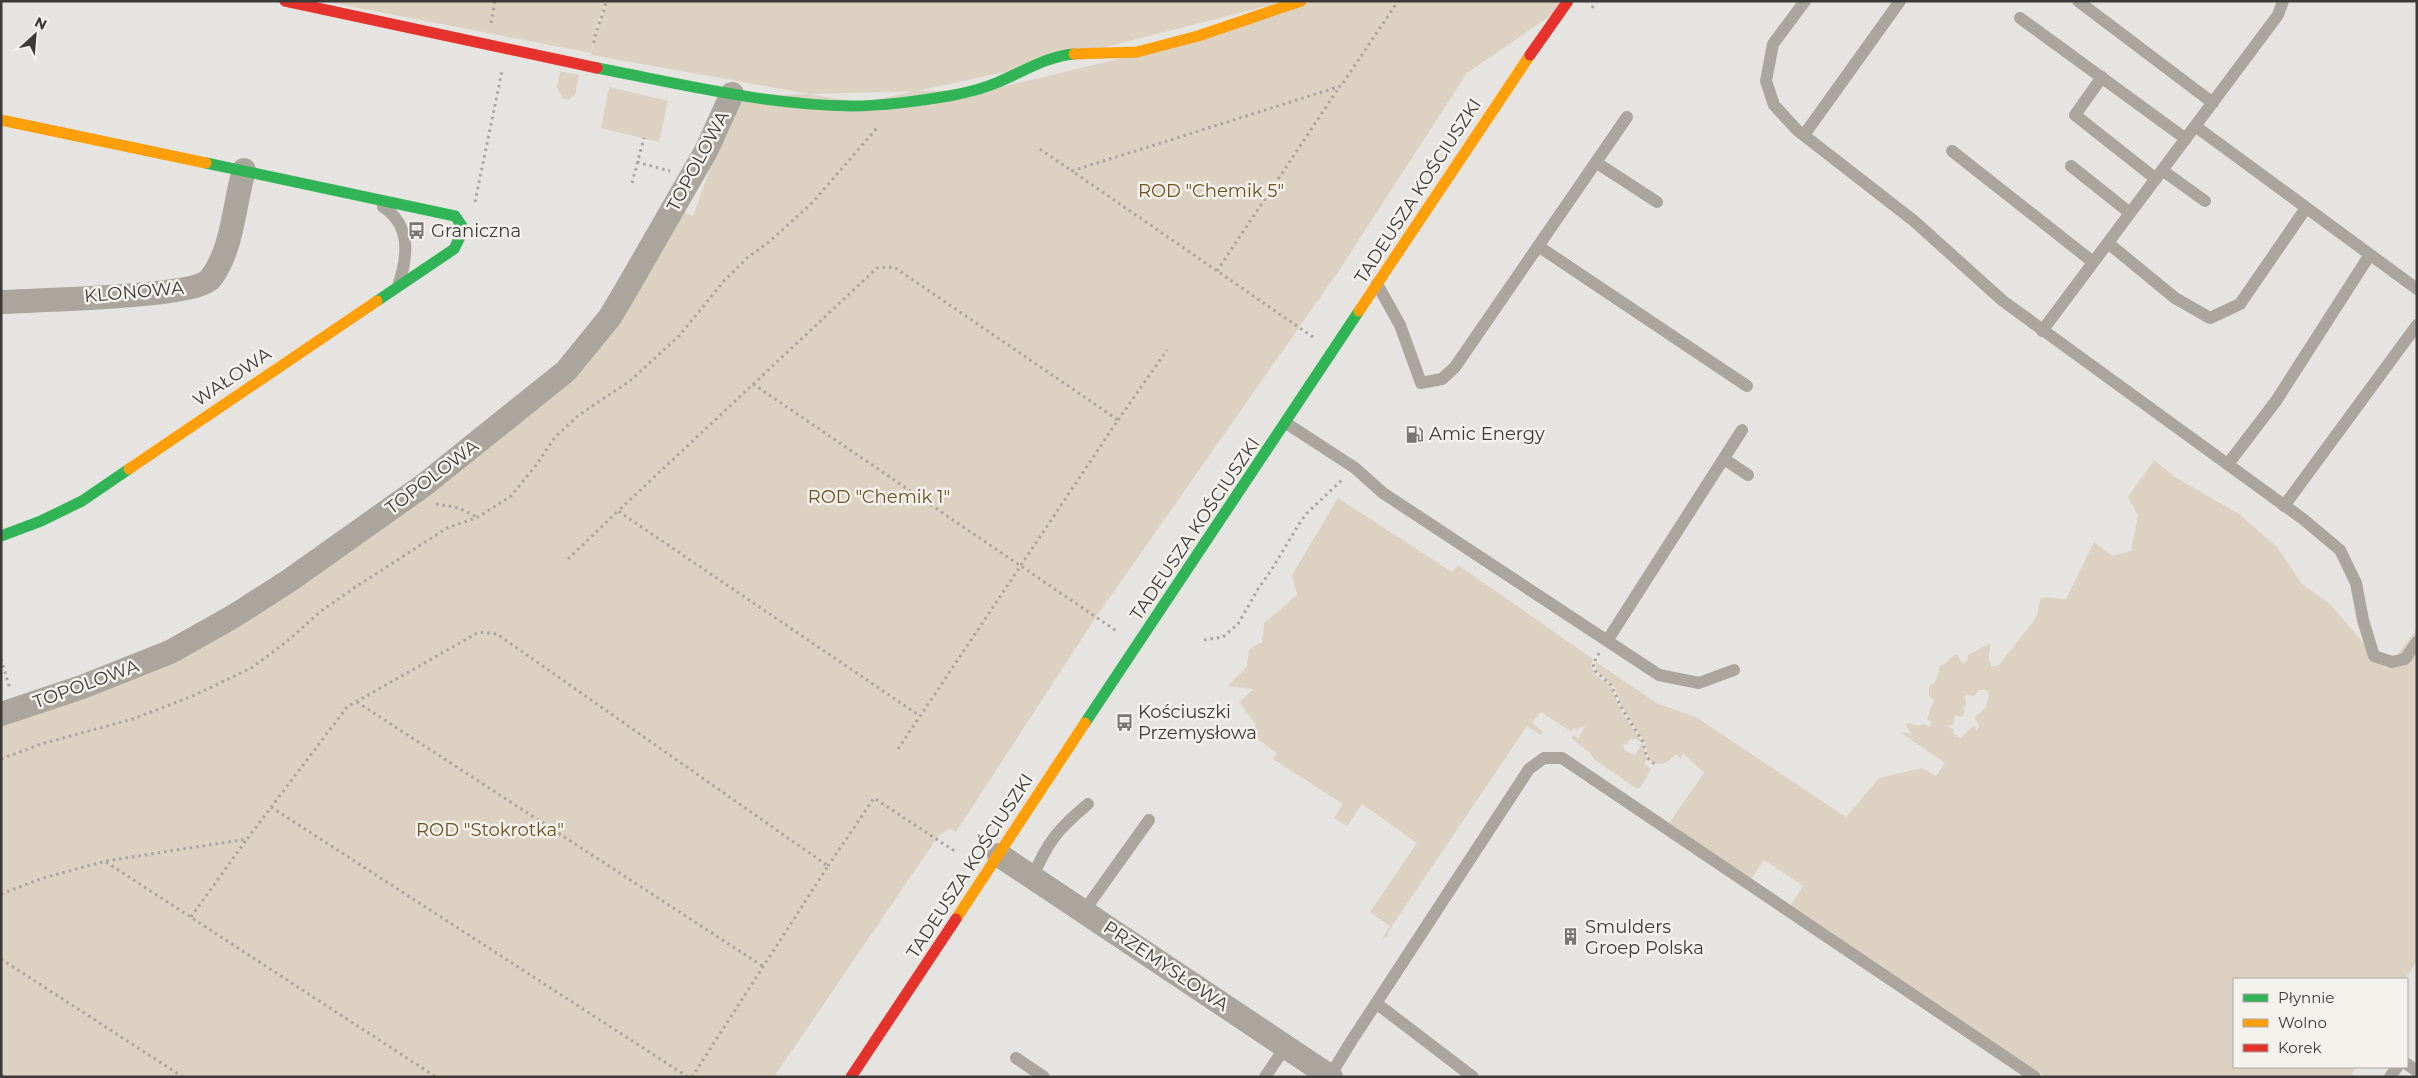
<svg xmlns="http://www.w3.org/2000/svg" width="2418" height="1078" font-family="Montserrat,sans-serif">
<rect width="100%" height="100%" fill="#e6e4e1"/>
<path fill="#ddd1c1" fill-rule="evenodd" d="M322,1H606L596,27L591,53Z
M607,1H1287L1019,69L860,103L591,55L596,32Z
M1313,1H1555L1566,5L1467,73L1340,269L1096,617L956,832L950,829L939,835L774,1077H1V714L170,652L566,371L669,205L693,216L736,96L993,89L1135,55Z
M560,71L579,75L575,95L568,100L562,98L557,87Z
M609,87L668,101L659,142L601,128Z
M2154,460L2175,477L2239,514L2278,548L2302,584L2330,604L2386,669L2417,629V961L2405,979H2234V1067H2357L2352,1073L2355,1077H2046L1791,905L1803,886L1764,860L1751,879L1669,823L1704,773L1683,754L1681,759L1676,754C1667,764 1661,767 1649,760L1645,743L1620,704L1615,688L1596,671V662L1658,704L1696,717L1846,817L1879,778L1922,768L1936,776L1945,763L1900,732L1911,734L1906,725L1908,723L1919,726L1924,724L1930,727L1931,722L1927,719L1934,700L1929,696V687L1936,681L1940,666C1948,664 1949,656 1957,654L1962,663L1967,661L1968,655L1991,643C1989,652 1987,659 1992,667L1999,665L2032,623L2037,615L2040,599L2044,597L2066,599L2094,542L2113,556L2131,551L2138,515L2128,497ZM1978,690H1986L1989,695L1986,707L1975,717L1979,727L1976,730L1975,725L1960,738L1953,733L1954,730L1947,726L1953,725L1955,715L1962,717L1965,711L1963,708L1966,705L1965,695L1975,696Z
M1338,498L1452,572L1458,565L1593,659L1591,665L1594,674L1612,687L1620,709L1642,742L1647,759L1644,764L1651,769L1641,787L1637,789L1595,760L1590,753L1571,738L1574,735L1578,739L1585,726L1580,727L1577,731L1574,727L1572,732L1541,712L1532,723L1542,731V733L1540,735L1527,726L1388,932V935L1381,941L1390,926L1370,912L1417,843L1362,804L1347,826L1334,818L1343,804L1273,759L1277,753L1252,735L1256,725L1239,702L1254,689L1228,686L1247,666L1249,649L1262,642L1264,623L1297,595L1292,575ZM1630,739H1636L1642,743L1635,755L1625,751L1623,746L1627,744Z"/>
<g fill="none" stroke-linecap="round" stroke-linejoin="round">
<path stroke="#aaa5a0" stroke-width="3" stroke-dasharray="2.5 4" stroke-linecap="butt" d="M1592,8L1596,1
M491,23L495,1
M594,43C595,28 604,16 606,1
M1040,149L1072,171
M637,162L670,171
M632,183L644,138
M475,202L502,71
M1217,271L1340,86
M1313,337L1072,171L1341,86L1398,1
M753,384L1118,632
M1118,420L1167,350
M436,504L459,508L477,517
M568,559L618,511
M1204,640L1223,637L1238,624L1258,589L1272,569L1299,524L1307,513L1343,479
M1599,653L1593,664L1595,671L1611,685L1621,707L1643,742L1647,758L1657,766
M1,659L10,689
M357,702L764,967
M898,749C972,639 1045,529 1118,420L894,267L877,268L618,511L920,716
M1,759L41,744L133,719L195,695L251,668L285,643L321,611L357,586L447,528L478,517L511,496L537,464L555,437L579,415L631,380L679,336L723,282L747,258L769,242L812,203L877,128
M271,807L688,1077
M106,862L436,1077
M828,866L874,798L956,852
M1,894L43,878L106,861L247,839L347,707L479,632L497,634L828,866L692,1077
M191,917L247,839
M1,959L183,1077
M1,1074L4,1077"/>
<path stroke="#aaa59d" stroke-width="12" d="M1805,1L1773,44L1766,81L1774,105L1797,130L1914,221L2003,301L2303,519L2340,550L2356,583L2363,620L2374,656L2392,662L2405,659L2417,642
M2078,1L2213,103
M2020,18L2186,139
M2102,77L2075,115L2156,179
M2195,126L2417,289
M1804,135L1900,1
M1952,151L2093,262
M1597,163L1657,202
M2071,166L2130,213
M2162,170L2205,201
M383,207C411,225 408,255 399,283
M2108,243L2175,298L2210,318L2240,304L2306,208
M1538,246L1747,386
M1377,284L1400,325L1421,383L1442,379L1455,367L1627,117
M2042,331L2278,15L2283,1
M1286,423L1355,468L1383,493L1659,675L1699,683L1734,670
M1724,459L1748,475
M2228,464L2276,401L2369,256
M2284,506L2417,325
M1607,641L1742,430
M1033,877C1047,842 1059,828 1088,804
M1084,911L1149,820
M1376,1003L1473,1077
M1016,1058L1044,1077
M2407,1064L2417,1071
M1330,1076L1352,1040L1529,769L1544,758H1562L2035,1077
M1265,1077L1286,1046
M2390,1077L2397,1067"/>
<path stroke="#aaa59d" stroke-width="24" d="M1,302C34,300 196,298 211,278C233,249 234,204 244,170
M1,714L82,687L170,652L234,616L290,580L424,485L566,371L610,317L629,285L706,151L732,94
M999,855L1331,1077"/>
<path stroke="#30b455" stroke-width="11" d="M597,68C681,84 766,105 851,106C884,106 917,101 949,96C965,93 982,89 996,83C1021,73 1047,56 1074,54
M206,163L455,216L462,226L460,237L454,249L377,301
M1,536L41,521L82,501L129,469
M1085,723L1359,311"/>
<path stroke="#ff9f0a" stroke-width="11" d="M1074,54L1137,52L1198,36L1301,1
M1,120L206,163
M1359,311L1530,55
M129,469L377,301
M956,919L1085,723"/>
<path stroke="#e5322d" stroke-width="11" d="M285,1L597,68
M1530,55L1568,1
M851,1077L956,919"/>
</g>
<defs>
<symbol id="bus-bare" viewBox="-9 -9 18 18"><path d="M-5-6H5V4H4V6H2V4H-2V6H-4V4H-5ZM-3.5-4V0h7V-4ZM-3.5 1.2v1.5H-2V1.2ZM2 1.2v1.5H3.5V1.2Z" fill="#777673" stroke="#f5f1ed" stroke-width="2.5" paint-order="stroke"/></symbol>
<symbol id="fuel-bare" viewBox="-9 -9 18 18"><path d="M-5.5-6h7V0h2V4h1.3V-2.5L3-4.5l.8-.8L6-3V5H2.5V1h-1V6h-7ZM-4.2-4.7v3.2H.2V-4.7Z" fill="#777673" stroke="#f5f1ed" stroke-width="2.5" paint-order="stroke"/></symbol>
<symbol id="building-bare" viewBox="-9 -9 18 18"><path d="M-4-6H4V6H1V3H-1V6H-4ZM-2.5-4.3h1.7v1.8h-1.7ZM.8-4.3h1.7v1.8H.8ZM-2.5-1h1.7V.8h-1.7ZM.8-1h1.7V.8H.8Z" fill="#777673" stroke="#f5f1ed" stroke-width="2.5" paint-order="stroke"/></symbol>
</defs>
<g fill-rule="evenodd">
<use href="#bus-bare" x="404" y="218" width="25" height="25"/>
<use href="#fuel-bare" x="1402" y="422" width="25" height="25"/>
<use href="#bus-bare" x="1112" y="710" width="25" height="25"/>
<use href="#building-bare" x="1558" y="924" width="25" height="25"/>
</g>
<g text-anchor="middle" stroke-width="5" stroke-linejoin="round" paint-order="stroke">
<g font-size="18" fill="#3b3a38" stroke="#f5f1ed">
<text transform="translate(698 161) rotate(-62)" y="6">TOPOLOWA</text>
<text transform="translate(1418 191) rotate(-57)" y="6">TADEUSZA KOŚCIUSZKI</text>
<text transform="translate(134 292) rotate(-5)" y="6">KLONOWA</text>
<text transform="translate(232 377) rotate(-34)" y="6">WAŁOWA</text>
<text transform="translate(432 477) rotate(-37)" y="6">TOPOLOWA</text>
<text transform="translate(1195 529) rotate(-56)" y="6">TADEUSZA KOŚCIUSZKI</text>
<text transform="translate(86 684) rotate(-20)" y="6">TOPOLOWA</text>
<text transform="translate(970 866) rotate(-57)" y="6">TADEUSZA KOŚCIUSZKI</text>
<text transform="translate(1166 966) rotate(34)" y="6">PRZEMYSŁOWA</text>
</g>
<g font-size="18" fill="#6f5121" stroke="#f5f1ed">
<text x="1211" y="197">ROD "Chemik 5"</text>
<text x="879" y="503">ROD "Chemik 1"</text>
<text x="490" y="836">ROD "Stokrotka"</text>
</g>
<g font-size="18" fill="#3b3a38" stroke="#f5f1ed" text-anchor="start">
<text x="431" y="237">Graniczna</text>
<text x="1429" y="440">Amic Energy</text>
<text x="1138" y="718">Kościuszki<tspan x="1138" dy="21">Przemysłowa</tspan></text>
<text x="1585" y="933">Smulders<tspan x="1585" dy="21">Groep Polska</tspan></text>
</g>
</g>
<rect width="2418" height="1078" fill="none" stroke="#3b3a38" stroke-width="5"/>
<rect x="2233" y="978" width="175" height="90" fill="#f5f1ed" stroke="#aba8a5"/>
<rect x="2243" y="994" width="25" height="8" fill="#30b455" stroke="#aba8a5"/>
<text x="2278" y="1003" font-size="15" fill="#3b3a38">Płynnie</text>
<rect x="2243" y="1019" width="25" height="8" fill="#ff9f0a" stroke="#aba8a5"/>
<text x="2278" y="1028" font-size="15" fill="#3b3a38">Wolno</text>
<rect x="2243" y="1044" width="25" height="8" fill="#e5322d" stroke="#aba8a5"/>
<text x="2278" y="1053" font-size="15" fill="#3b3a38">Korek</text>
<g transform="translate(35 35) rotate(26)" stroke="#f5f1ed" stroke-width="4" paint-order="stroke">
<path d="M0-4L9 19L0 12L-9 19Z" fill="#3b3a38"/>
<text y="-8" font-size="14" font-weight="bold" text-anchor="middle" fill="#3b3a38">N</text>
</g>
</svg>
